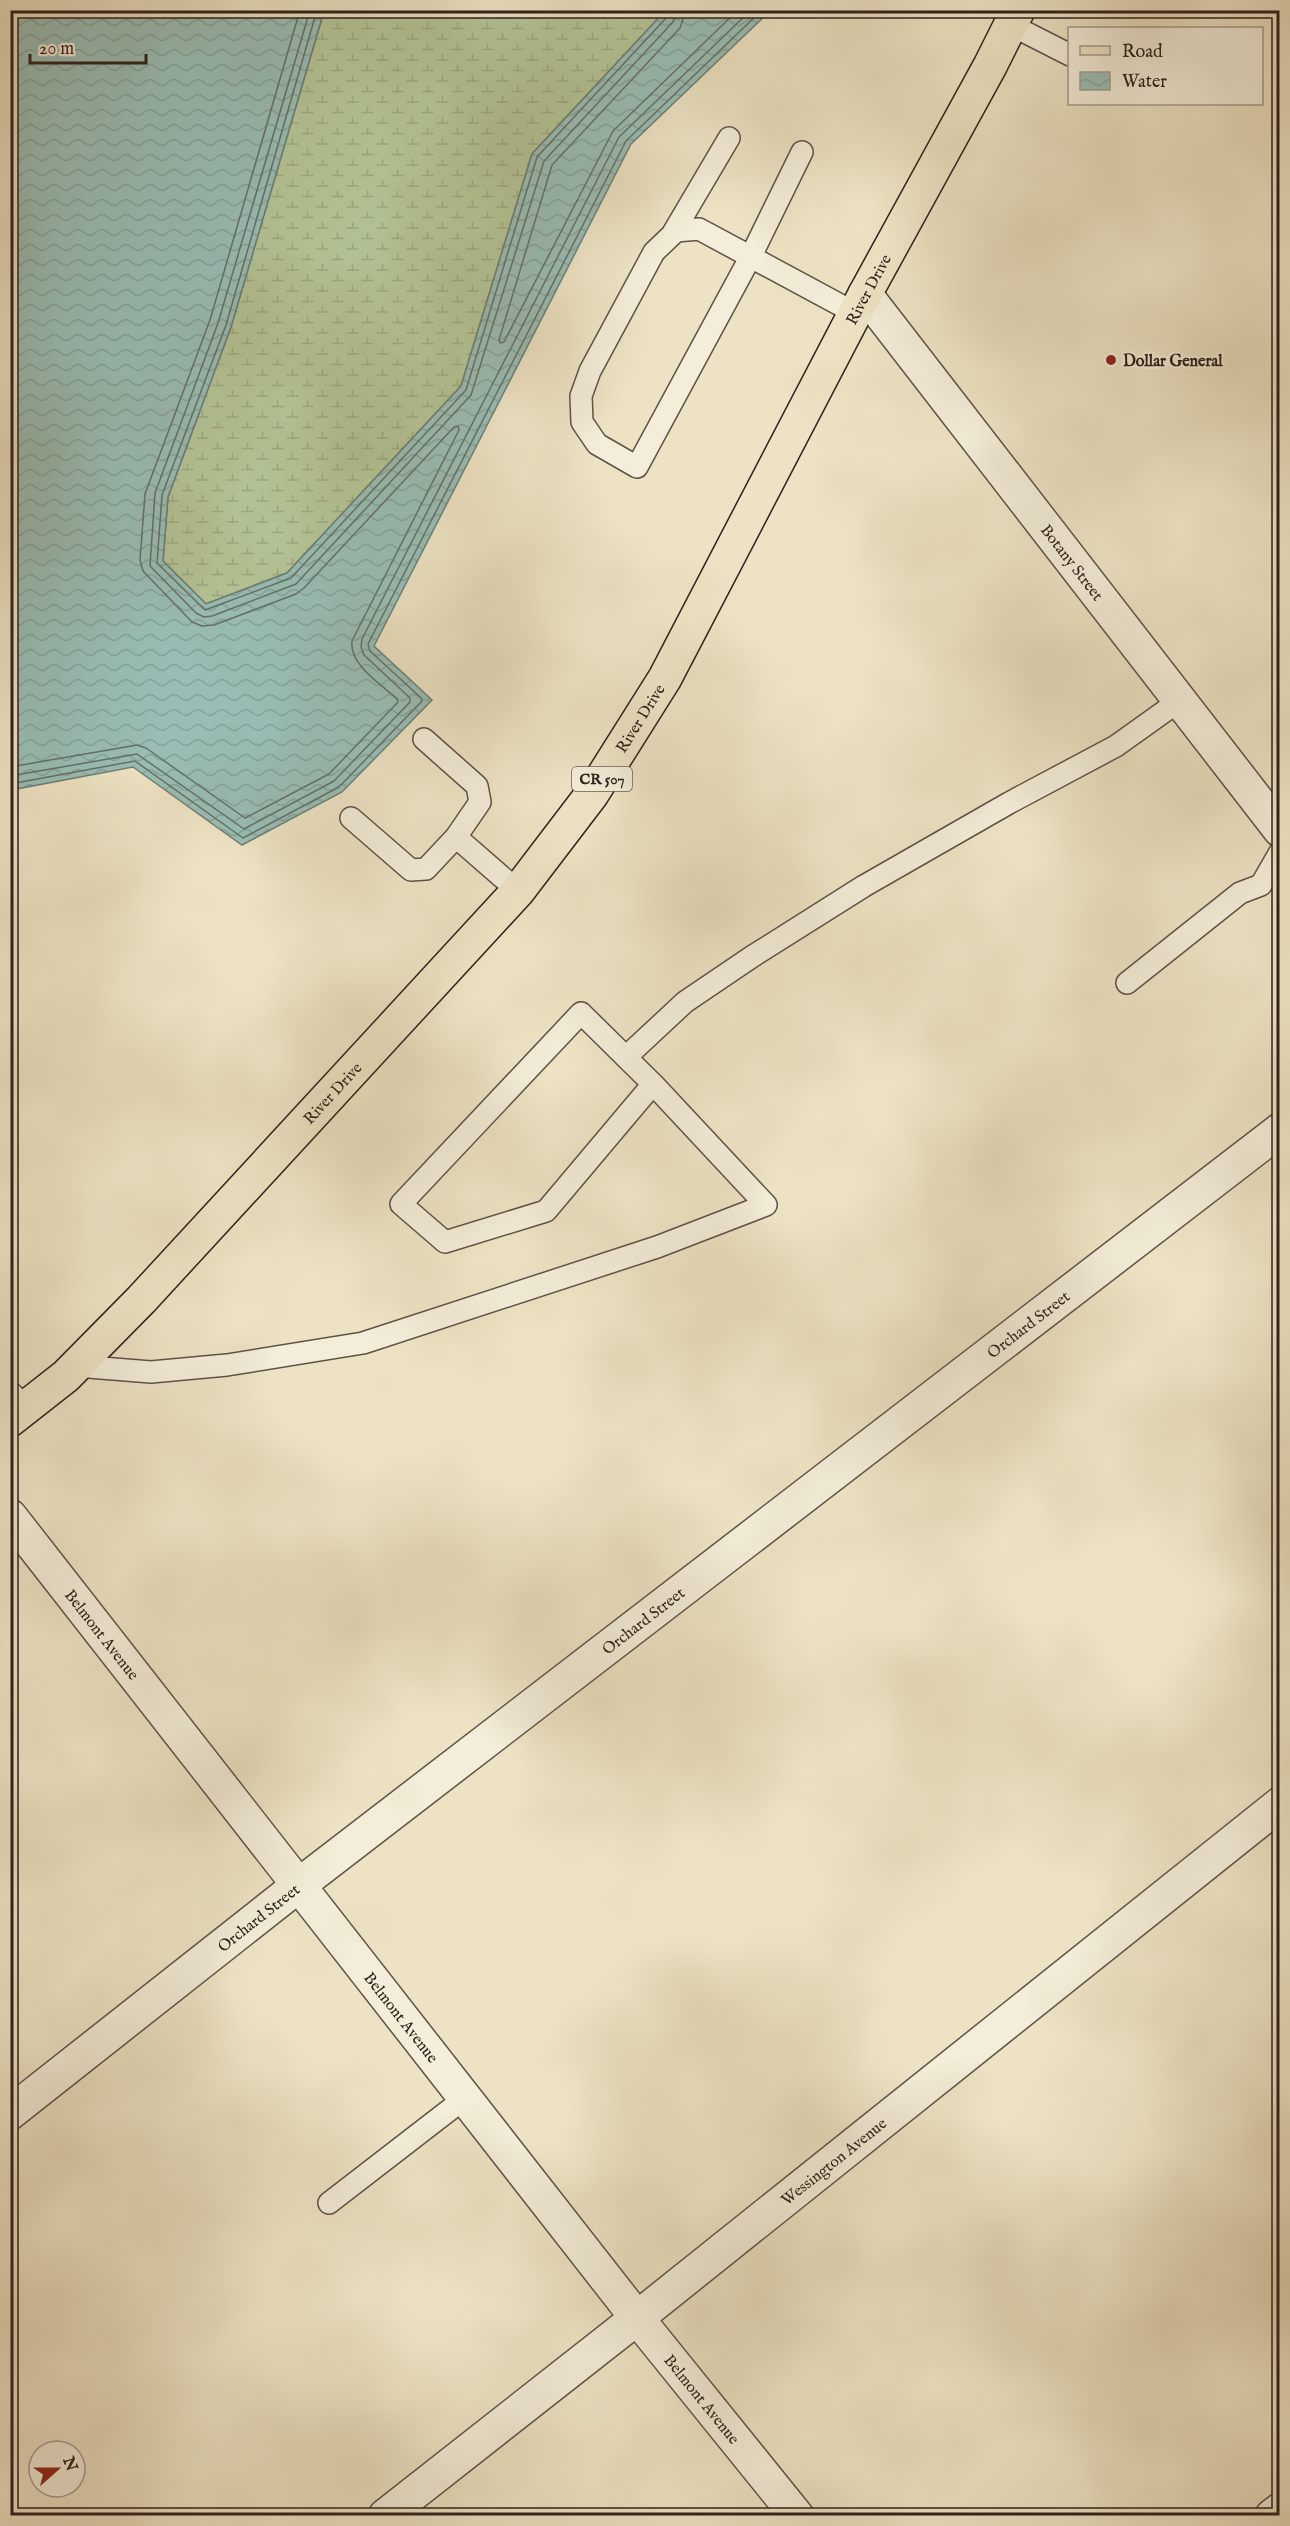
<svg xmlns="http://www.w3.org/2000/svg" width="1290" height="2526" font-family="'IM FELL English',serif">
<defs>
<pattern id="wetland-marsh" width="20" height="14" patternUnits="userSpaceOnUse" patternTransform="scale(1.5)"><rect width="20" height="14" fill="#b4c597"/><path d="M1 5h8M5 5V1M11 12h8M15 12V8" fill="none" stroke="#9ba982"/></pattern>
<pattern id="water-waves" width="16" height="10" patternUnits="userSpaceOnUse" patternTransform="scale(1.5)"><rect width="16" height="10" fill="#99beb5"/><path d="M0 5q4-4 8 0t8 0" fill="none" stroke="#84a39b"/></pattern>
</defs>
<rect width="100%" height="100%" fill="#ede3c4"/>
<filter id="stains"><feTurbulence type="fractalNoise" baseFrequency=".00333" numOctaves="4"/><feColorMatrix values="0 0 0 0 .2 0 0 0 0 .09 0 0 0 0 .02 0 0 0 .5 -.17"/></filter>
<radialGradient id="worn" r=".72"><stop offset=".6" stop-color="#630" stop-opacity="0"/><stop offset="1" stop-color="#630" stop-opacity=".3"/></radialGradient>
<path fill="url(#wetland-marsh)" stroke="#71735a" stroke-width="1.5" d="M324,11H665L532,154L461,386L287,573L206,604L163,561L168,497L231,327Z"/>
<path fill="url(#water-waves)" stroke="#6e7f78" stroke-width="1.5" d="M11,10L324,11L231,327L168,497L163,561L206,604L287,573L461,386L532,154L665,11H770L631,144L374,646L432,700L342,792L242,845L133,767L11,790Z"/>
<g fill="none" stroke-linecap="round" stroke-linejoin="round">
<path stroke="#647069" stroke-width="1.5" d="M310,10L218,323L155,493L150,566L196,613L204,617L212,616L296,584L471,395L544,161L673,22L677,10
M317,10L226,325L162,495L157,563L205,610L291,578L466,390L537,157L667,17L669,10
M686,10L680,28L552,165L499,340L500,343L504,342L613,131L738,10
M10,767L137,745L146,748L245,818L329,774L398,702L397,699C381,684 349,665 352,641L459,430L458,426L454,427L304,588L296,594L214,625L202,626L192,622L143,571L140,560L145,494L210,320L300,10
M10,776L137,754L244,829L334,781L410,702V698L364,655L361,647L362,639L619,137L751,10
M10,784L135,761L243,838L339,787L422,701L421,698L370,651L368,644L626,141L762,10"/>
<defs>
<path id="service" d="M1011,25L1070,55
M802,152L751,256L637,467L597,444L582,422L581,396L590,371L654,252L676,231L699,229L855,313
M673,233L729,138
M424,739L477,786L480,802L456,837
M351,818L411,870L426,869L456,837L518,891
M1127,983L1240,893L1261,885L1280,852
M581,1013L653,1084L546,1211L445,1242L401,1204Z
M626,1057L685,1002L753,956L864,886L1009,803L1116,746L1179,701
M76,1366L151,1372L227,1365L363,1343L657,1247L766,1205L653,1084
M10,1392L26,1407
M329,2203L465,2098"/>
<g id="minor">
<path id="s1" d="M865,294L1280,830"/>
<path id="s2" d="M10,1516L637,2318L797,2516"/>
<path id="s3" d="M10,2113L299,1885L1280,1130"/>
<path id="s4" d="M385,2516L637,2318L1280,1804"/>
<path d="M1272,2516L1280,2510"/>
</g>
<g id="primary">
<path id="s5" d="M10,1420L66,1376L141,1300L518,891L592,794L665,678L865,294L990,66L1018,10"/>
</g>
</defs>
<use href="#service" stroke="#5e5247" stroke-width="24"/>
<use href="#minor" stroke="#5e5247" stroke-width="36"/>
<use href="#primary" stroke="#2e211d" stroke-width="36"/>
<use href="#service" stroke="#f3edd9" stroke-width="21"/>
<use href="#minor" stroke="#f3edd9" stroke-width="33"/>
<use href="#primary" stroke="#ede3c4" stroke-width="33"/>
</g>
<circle fill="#8f2418" stroke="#f3edd9" stroke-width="2" cx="1111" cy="360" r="6"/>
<g text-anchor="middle" stroke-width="5" stroke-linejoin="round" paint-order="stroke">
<rect fill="#f3edd9" stroke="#695e55" stroke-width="1.5" x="572" y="767" width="60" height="24" rx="4.5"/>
<g font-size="15" font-weight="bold" fill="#2e211d">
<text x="602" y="784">CR 507</text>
</g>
<g font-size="16" fill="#2e211d" stroke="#f3edd9">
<text dy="6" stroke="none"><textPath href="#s5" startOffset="1432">River Drive</textPath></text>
<text dy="6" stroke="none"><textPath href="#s1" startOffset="339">Botany Street</textPath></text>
<text dy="6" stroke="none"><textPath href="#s5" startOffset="946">River Drive</textPath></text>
<text dy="6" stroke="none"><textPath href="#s5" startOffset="460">River Drive</textPath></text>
<text dy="6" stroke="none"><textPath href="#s3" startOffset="1288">Orchard Street</textPath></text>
<text dy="6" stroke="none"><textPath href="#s3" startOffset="802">Orchard Street</textPath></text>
<text dy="6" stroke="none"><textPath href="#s2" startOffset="150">Belmont Avenue</textPath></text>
<text dy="6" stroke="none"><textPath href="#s3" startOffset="316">Orchard Street</textPath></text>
<text dy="6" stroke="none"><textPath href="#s2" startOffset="636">Belmont Avenue</textPath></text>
<text dy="6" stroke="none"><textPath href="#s4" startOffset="572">Wessington Avenue</textPath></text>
<text dy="6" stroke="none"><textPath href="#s2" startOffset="1122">Belmont Avenue</textPath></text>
</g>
<g font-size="16" font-weight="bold" fill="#2e211d" stroke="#f3edd9" text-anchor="start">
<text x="1123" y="366">Dollar General</text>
</g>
</g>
<rect width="1290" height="2526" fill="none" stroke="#ede3c4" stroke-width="36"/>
<rect x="12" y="12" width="1266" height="2502" fill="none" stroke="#2e211d" stroke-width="3"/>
<rect x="18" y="18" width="1254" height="2490" fill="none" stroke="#2e211d" stroke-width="1.5"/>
<rect x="1068" y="27" width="195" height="78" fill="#f3edd9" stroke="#a49b8e" stroke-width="1.5"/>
<rect x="1080" y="46" width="30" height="9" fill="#ede3c4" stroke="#a49b8e" stroke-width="1.5"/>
<text x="1122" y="57" font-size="18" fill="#2e211d">Road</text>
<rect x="1080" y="72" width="30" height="18" fill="url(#water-waves)" stroke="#a49b8e" stroke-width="1.5"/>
<text x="1122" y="87" font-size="18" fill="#2e211d">Water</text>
<g transform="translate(57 2469) rotate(69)"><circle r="28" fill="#f3edd9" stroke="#a49b8e" stroke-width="1.5"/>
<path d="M0-4.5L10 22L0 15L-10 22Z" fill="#8f2418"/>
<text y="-9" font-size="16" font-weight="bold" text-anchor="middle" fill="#2e211d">N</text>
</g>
<path d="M30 54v9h116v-9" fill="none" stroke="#2e211d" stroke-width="3"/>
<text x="39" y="54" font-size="18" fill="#2e211d" stroke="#f3edd9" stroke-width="4.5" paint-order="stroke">20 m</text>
<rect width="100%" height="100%" filter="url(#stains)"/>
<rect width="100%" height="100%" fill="url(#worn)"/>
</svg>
